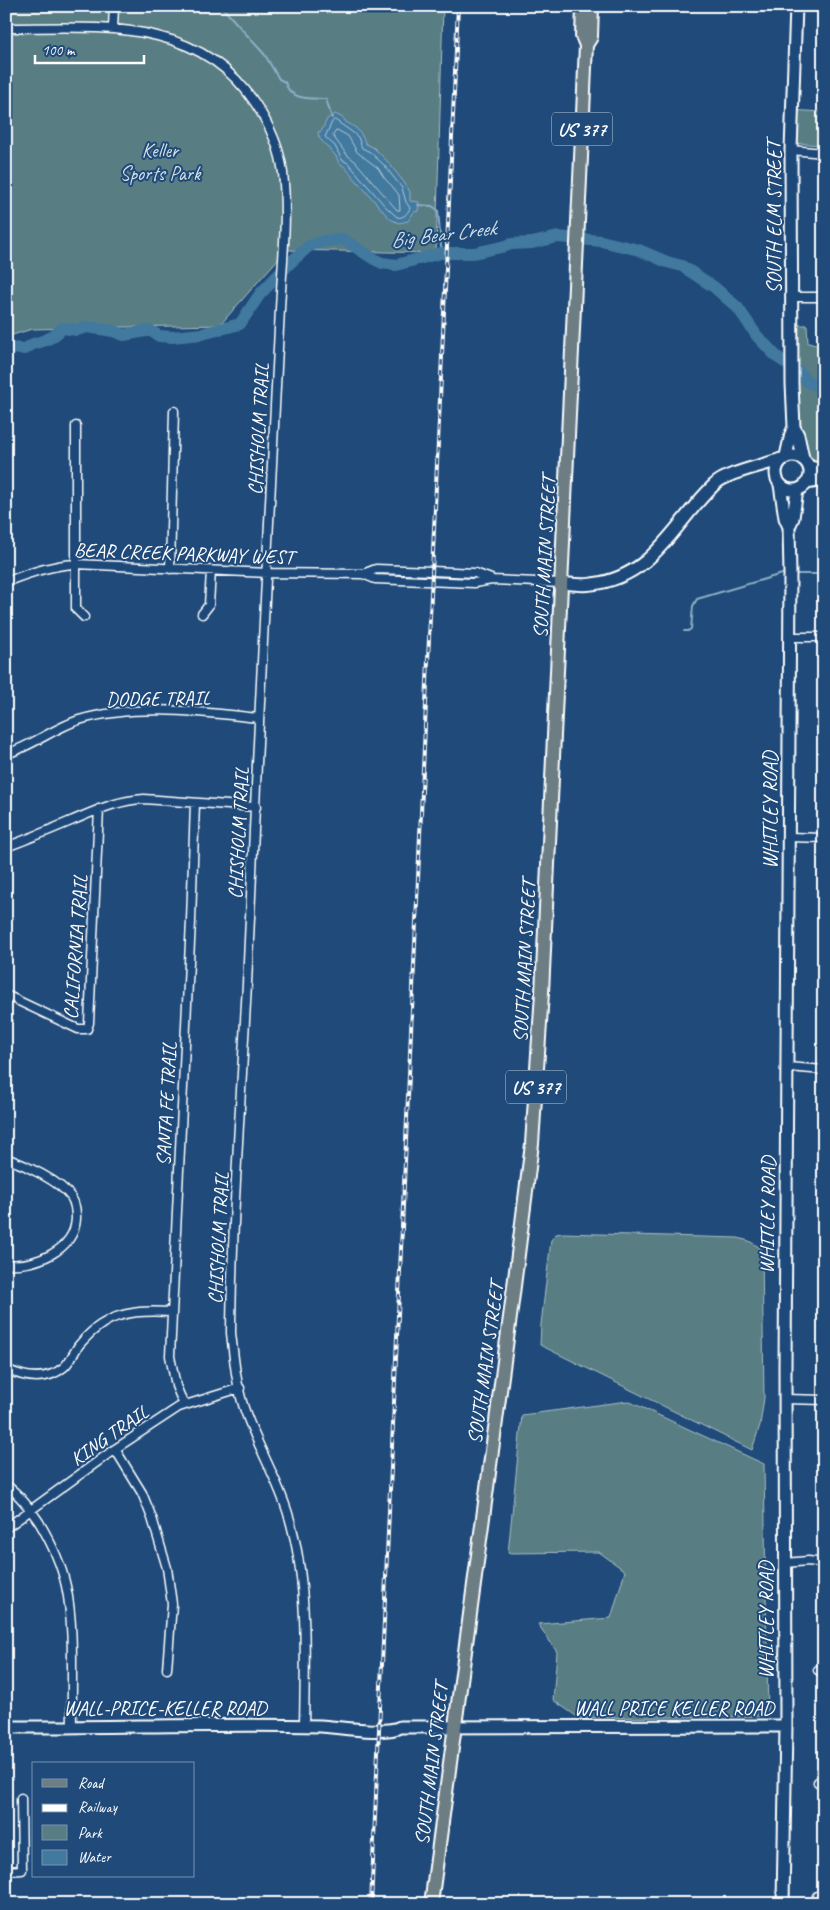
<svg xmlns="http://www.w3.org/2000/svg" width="830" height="1910" font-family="Caveat,sans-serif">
<rect width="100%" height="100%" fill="#1f4a7a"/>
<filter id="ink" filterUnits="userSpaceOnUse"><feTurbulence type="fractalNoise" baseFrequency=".02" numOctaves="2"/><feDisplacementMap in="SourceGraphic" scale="10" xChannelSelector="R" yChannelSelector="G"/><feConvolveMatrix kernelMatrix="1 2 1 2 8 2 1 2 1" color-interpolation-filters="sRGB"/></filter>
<g filter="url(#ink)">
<path fill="#587e84" stroke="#acbec2" d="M6,6H443L436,253L286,250L220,325L32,329L6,337Z
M789,110L824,112V145L788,143Z
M795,325H807L808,343L824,347V463L810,459C790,415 795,371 795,325Z
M563,1233L738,1238L749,1241L762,1249L764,1398L760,1425L752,1450L540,1345L541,1324L551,1240L556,1234Z
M628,1401L764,1464L768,1716L579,1718L553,1700L557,1652L538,1624L611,1618L625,1571L599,1552L508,1553L522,1415Z"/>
<path fill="#42799e" stroke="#8eafc5" d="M335,114L343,118L346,122L356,128L361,134L366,144L374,148L388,162L406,185L410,192V201L419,202L418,211L414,212L408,221L399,223L390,219L344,166L339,163L336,156L320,139L318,133L319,131L321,132L327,119Z"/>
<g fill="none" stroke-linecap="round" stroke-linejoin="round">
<path stroke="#b3c9d8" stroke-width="1" d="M335,120L352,132L358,137L362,148L370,152L384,165L402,188L406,202L410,208C408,213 403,219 397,217L385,206L348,163L342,160L335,146L325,137L332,122Z
M337,130L348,136L357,152L378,168L385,179L392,186L399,195L400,210H397L355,161L347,155L333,136Z"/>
<path stroke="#8eafc5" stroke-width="2" d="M221,6L265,55L279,79L285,82C290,101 310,98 326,99L332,118
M418,205L432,206L438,210L441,246L444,253
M795,574H824
M684,631H688L691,629L693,606L697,599L782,574"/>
<path stroke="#42799e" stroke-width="12" d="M6,348L25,349L33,344L43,341L52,337L63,328L77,330L87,327L113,331L124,335L146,331H151L159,336L172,337L202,334L240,324L260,294L291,262L309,246L324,241L343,239L374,259L382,263L396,265L441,253H474L506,246L511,244L532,243L558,237L601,241L639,250L667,262L682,266L714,287L738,308L757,336L777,357L798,371L809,383L824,387"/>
<defs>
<path id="street" d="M6,28C96,28 198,16 255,103C269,124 280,148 283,173C288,217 282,265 280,309C276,393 272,476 267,559C259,701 254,842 247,984C241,1100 232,1217 231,1333C234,1358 236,1384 244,1408C258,1449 282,1486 292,1528C308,1588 305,1664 304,1726
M113,28L114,6
M791,150L824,153
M793,297H824
M76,426V609L84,617
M170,569L174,411
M363,574L376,569L432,571L475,573L491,579
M6,582C28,573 52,565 76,564L267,573L363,574L375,579L474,583L492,580L561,583
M202,614L209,605L211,571
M790,637H824
M6,754C32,746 54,728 79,720C135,703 202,712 259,718
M788,837L824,838
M6,847C28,839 50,830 71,821C95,811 118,800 144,799L256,807
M6,995L78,1029H87L89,1023L99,809
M788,1067L824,1070
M6,1158C25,1165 60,1181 71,1197C76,1204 76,1212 76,1219C74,1251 34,1267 6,1264
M6,1369C25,1378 46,1382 64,1367C70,1362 74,1352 79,1345C85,1338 94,1329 102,1324C123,1310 148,1311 172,1312
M785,1399L824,1400
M184,1405L176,1386L170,1356L191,921L195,803
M115,1449L142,1493L152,1518L167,1568L172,1604L167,1669
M6,1485C20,1495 30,1509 39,1522C51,1542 61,1563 66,1586C75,1627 71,1684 72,1727
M6,1528L115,1449L179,1407L240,1388
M785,1563L808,1561L824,1563
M818,1670L824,1673
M818,1782L824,1785
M6,1871L22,1870L21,1798
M817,1896L824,1898"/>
<path id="secondary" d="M796,6L791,150L792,384L794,427L798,435L803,458
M776 473a17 17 0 1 1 34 0a17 17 0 1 1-34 0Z
M786,456L791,434L794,427
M809,467L824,470
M806,483L824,480
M780,485L785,518L789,527L790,574L785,1370L786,1726L783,1904
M789,527L793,518L797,490
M561,583C571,584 582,586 592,584C654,577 674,523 714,485C727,472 763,466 781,459
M6,1727C111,1728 216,1723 321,1726C338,1727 386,1735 400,1727L786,1726"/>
<path id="primary" d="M586,45L591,37L592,6
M431,1904L512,1302L532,1144L542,993L582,136L586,45L582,36L583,6"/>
</defs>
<use href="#street" stroke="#fff" stroke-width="11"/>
<use href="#secondary" stroke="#fff" stroke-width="15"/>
<use href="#primary" stroke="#fff" stroke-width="16"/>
<use href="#street" stroke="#1f4a7a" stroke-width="8"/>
<use href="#secondary" stroke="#1f4a7a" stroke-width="11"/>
<use href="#primary" stroke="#6c7e84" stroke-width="12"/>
<defs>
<path id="rail" d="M371,1904L458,6"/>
</defs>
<use href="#rail" stroke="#fff" stroke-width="4"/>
<use href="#rail" stroke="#1f4a7a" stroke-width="2" stroke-dasharray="5.5" stroke-linecap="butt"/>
</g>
</g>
<g text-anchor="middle" stroke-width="4" stroke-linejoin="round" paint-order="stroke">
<g fill="#1f4a7a" stroke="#bcc9d7" stroke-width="1">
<rect x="552" y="112.5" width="60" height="33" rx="4"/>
<rect x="506" y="1070.5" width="60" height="33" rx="4"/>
</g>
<g font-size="19" font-weight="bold" fill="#fff">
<text x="582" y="136">US 377</text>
<text x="536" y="1094">US 377</text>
</g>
<g font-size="20" fill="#d5dfe0" stroke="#1f4a7a">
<text x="160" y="157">Keller<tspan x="160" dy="23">Sports Park</tspan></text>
</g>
<g font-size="20" fill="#fff" stroke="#1f4a7a">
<text transform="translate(774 217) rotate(-90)" y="7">SOUTH ELM STREET</text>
<text transform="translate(258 429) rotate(-87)" y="7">CHISHOLM TRAIL</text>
<text transform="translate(184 553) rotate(2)" y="7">BEAR CREEK PARKWAY WEST</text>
<text transform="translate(544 557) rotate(-87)" y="7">SOUTH MAIN STREET</text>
<text transform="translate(158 698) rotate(-1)" y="7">DODGE TRAIL</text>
<text transform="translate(770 810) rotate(-90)" y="7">WHITLEY ROAD</text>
<text transform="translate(238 833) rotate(-87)" y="7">CHISHOLM TRAIL</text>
<text transform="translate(75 947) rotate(-86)" y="7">CALIFORNIA TRAIL</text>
<text transform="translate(524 961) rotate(-87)" y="7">SOUTH MAIN STREET</text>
<text transform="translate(166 1104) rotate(-87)" y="7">SANTA FE TRAIL</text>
<text transform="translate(767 1215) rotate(-89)" y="7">WHITLEY ROAD</text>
<text transform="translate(218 1238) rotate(-87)" y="7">CHISHOLM TRAIL</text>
<text transform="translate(485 1363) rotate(-82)" y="7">SOUTH MAIN STREET</text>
<text transform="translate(109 1435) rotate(-35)" y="7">KING TRAIL</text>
<text transform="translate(766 1620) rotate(-90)" y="7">WHITLEY ROAD</text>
<text x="165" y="1715">WALL-PRICE-KELLER ROAD</text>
<text x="674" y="1715">WALL PRICE KELLER ROAD</text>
<text transform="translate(431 1764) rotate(-83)" y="7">SOUTH MAIN STREET</text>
</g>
<g font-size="21" font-style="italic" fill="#d0dee7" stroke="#1f4a7a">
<text transform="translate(443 234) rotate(-7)" y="7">Big Bear Creek</text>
</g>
</g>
<rect width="830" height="1910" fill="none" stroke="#1f4a7a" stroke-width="25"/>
<rect x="12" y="12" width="805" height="1885" fill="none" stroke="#fff" stroke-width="2" filter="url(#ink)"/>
<rect x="32" y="1762" width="162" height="115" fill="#1f4a7a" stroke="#7992af"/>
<rect x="42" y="1779" width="25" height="8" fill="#6c7e84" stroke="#7992af"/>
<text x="78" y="1788" font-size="15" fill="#ffffff">Road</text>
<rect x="42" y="1804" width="25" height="8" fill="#ffffff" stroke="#7992af"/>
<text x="78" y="1812" font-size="15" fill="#ffffff">Railway</text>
<rect x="42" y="1825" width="25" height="15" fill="#587e84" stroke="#7992af"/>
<text x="78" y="1838" font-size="15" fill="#ffffff">Park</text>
<rect x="42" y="1850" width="25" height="15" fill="#42799e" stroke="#7992af"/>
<text x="78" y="1862" font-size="15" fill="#ffffff">Water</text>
<path d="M35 55v8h109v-8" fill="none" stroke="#ffffff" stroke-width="2.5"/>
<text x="42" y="55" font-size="15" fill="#ffffff" stroke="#1f4a7a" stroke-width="4" paint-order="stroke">100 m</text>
</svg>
